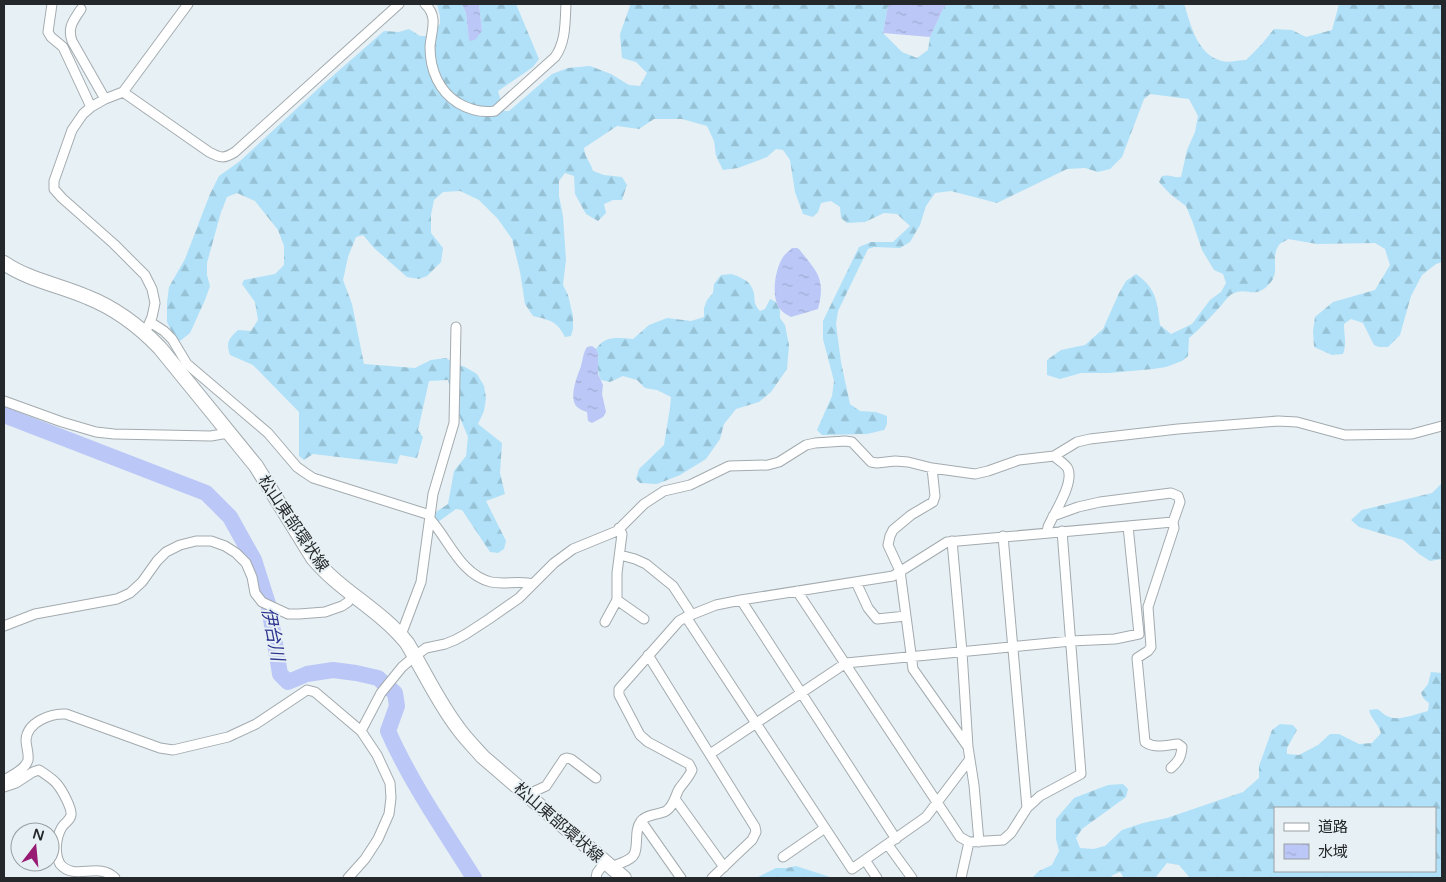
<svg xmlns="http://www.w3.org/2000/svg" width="1446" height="882" font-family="'Varela Round','Noto Sans JP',sans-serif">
<defs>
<pattern id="forest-firs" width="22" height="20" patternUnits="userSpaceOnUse" patternTransform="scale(1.25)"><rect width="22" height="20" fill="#b0e1f8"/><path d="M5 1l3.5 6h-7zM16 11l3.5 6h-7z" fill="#97c1d5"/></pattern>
<pattern id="water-ripples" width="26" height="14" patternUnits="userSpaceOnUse" patternTransform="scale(1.25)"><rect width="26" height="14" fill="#bbc7f7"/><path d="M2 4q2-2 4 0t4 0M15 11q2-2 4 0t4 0" fill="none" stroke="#a1abd4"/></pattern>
</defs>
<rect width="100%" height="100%" fill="#e7f0f4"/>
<path fill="url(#forest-firs)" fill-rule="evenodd" d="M437,4H462L466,13L469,41L482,31L479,4H516L539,59L533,67L498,91L504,111H509L552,74L568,68L590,66L611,74L629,85L640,86L647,73L636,62L622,58L620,34L630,6L629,4H890L888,6L883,33L902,52L917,58L928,50L930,37L944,7L949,4H1184C1191,25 1197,55 1222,61C1229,63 1239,60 1246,60L1261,45L1274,29L1292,30L1306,37L1332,30L1339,4H1442V262L1436,264L1422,275L1411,296L1400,335L1388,347H1379L1374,345L1363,323L1351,319L1344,324C1344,336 1347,343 1343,354L1332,355L1314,347L1313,331L1315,317L1333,302L1375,290L1390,265L1385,249L1375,243L1317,244L1288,239C1286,241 1280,243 1279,245C1270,257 1280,271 1271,282C1254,302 1248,285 1232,294C1227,297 1223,304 1219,308C1209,318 1200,329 1189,338L1188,356L1182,361L1166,367L1153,369L1109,373H1081L1060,379L1047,375V360L1061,350L1085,345L1103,329L1119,293L1126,281L1136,274C1157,289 1157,302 1160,325L1171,334L1192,324L1210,300L1221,292L1226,283L1223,274L1214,270L1202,250L1193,223L1186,206L1170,194L1159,182L1162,176C1169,174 1174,178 1181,177L1187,150L1195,132L1198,116L1189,99L1150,94L1144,99L1122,157L1110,169L1098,172L1085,168L1067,169L997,203L951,191L935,193L926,206L920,225L910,242L900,248L874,247L868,249L838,311L836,324L841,362L850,404L860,411L876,412L887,416V424L884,430L867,434L822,435L817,430L832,396L834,381L823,339V321L859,247L871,242H893L910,226L897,214L884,213L865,222L847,223L841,218L840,207L831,201L821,203L818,212L813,217L803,214L795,192L790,160L783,150L776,149L767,157L738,168L723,170L716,156L714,141L707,126L682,119H654L639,129L617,126L584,148C585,158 590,161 593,171L604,175L622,177L627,185L622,200H613L604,204L606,213L598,221L586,214L575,194L574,176L565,173L559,181V196L563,216L566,260L563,285L568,295L573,316V329L571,336L565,337C557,321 550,320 533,316L525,304L520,272L512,239L498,219L479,200L460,191L443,192L434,200L431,215V233L443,248L441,262L427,276L419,279L407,277L374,248L363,235L356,237L348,257L343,280L352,304L364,364L415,368L431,360L446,358L456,364L465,367L477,374L484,386L486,398L484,411L478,424L502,443L500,473L505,494L486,501L506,541L504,549L498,553L490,552L462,510L456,509L438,522L433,519L436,512L448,504L454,471L466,456L468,437L455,406L448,380L429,381L418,430L423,437L417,458L400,455L397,464L313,454L304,460L299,456V412L253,365L230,355C226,343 228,339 238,330L251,331L258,320L255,302L242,284L244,280L275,274L284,265V246L278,230L255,201L237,193L227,197L221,212L207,263V275L210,286L205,300L190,333L180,341L174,336L167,322V303L169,287L185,259L210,194L219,176L240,161L320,87L384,31L399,32L409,29L420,36H428L440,24V16Z
M732,274C739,277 749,280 752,288C757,298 751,301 760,311L765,309L770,299L776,302L780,310V318L785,325L789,345L787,369L771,392L759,402L736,409L724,424L720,439L706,459L680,475L657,484L640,483L636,479L639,469L664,445L670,408L671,397L657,390L645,388L637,380L623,376L610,382L601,380C596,370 599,360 596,349C605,335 619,338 633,339L649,325L667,318L691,321L704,317V308L707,300L713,293L714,284L721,275Z
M1442,483V559L1430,561L1419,554L1403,540L1359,527L1351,520L1362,510L1432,493Z
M1431,672L1442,673V878H1190L1179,865L1167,863L1155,878H1124L1120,872L1113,875L1110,878H1032L1039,871L1052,865L1059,851L1056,839V819L1074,798L1108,785L1123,784L1128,789L1126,797L1082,829L1076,838L1080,848L1093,849L1105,846L1122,830L1143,823L1167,818L1243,792L1259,778V766L1272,730L1280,724L1293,725L1297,730L1287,748V754L1299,755L1318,745L1330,734H1339L1359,744L1372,743L1381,733C1378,723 1371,719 1369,710L1377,709C1381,711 1384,715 1387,716C1398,722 1415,714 1428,711L1429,703L1424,699L1421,693L1428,684ZM1275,808H1435V871H1275Z
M796,866L833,878H756L776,868H787Z"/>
<path fill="url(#water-ripples)" d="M462,4H479L482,31L475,40L469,41L466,13Z
M890,4H949L944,7L930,37L883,33L888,6Z
M792,248H797L799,249C817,272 826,278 818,309L791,317C788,315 783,313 781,310C770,299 775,269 783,257C785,254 789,251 792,248Z
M592,346L596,349L598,354V374L603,385L602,394L606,412L603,417L592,423L588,421L587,412C583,411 579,409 576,406C569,396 577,377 581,366C583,359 583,353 587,347Z"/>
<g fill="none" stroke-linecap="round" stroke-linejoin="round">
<path stroke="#bbc7f7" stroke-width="16" d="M4,415L206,493L230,517L254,560L269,607L280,674L288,682L307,674L333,670L356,673L378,678L395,693L397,706L388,731C411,783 444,830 474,878"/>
<defs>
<path id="street" d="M52,4L48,32L51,37L63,47L91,107
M425,4C439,17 431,31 430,47C430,70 439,91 458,103C470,110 482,113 495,111L555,57C566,42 565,22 566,4
M81,9C74,20 67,27 72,41L105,99
M123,92L209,152C220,158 224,159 235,152L399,4
M150,322L164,331L172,339L187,364L268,433L297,467L304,472L313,478L430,515
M145,333L152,317L155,303L152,289L145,275L114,244L62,198L54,189V181L72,130L83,114L91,107L105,99L123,92L188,4
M4,401L62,422L96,432L114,434L211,436L228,433
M932,468L935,496L933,502L911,515L893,530L890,536L888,545L900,571L913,669L968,747
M1053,516L1078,507L1100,502L1171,493L1178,496L1180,502L1173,522L1174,528L1148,607L1151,647L1148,651L1137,658L1145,742C1155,749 1167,745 1178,744L1182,747C1181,757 1179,761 1171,768
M430,519C449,540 461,575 491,582C505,585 520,580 533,584
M619,528L622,534L617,573V600L644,619
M1047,532L1048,527C1054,513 1074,484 1068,469C1066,464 1058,460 1054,456
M1003,536L1027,808
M952,541L962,652L968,747L974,785L979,842
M620,555L635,559L646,564L673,586L692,615
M856,582L868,608L877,619L906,616
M797,591L960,837L969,842L1003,840L1011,833L1027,808L1040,796L1081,774L1062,531
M741,600L896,839
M686,617L852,869L926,817L970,759
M605,622L617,600
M4,626L35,614L117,599L130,593L142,582L157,561L166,552L180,545L196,541H211L225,546L236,553L246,563L252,577L255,593L262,602L288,614H299L325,612L342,606L348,602L353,595
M401,635L421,582L433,494L454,423L456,327
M648,655L755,827L756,832L752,840L712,878
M361,731L381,693L402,667L415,656L426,648L445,644L455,640L466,634L489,619L519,598L554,563L573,549L617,531L644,504L664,491L690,485L729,466L768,465L779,462L806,445L815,443L845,441L852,442L871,462L877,463L895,461L908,462L932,468L975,474L988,471L1019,460L1054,456L1077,442L1090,439L1178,429L1278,421L1297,422L1345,435L1412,434L1442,426
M710,754L846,663L1071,641L1115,639L1139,634L1128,526
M4,780C12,775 25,770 28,760C29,753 26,746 26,740C27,722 51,713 66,714L160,748L173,750L228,737L256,724L307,690L315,692L361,731L377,755L390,783L391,798L389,814L378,839L365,859L348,878
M4,787L16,783L33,772L39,770C45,774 53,779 57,784C62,790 72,808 71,815C70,821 65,822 62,827C56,837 54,853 60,864C75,882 98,861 115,878
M528,796L533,792L546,786L564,759L567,758L571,759L596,778
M675,799L724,867
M641,821L681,878
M888,845L912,878
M783,857L825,828
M865,860L877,878
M611,867C617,864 627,862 632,857C640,850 633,831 641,821C647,814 658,815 666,811C674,806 675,796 679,789C684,782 689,777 692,770L689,764L648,742L640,735L619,695V689L679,621L686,617L716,605L741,600L893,576L947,542L1173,522
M596,878L597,873L605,862
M961,878L969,842"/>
<path id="primary" d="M4,263C29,280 59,285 87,297C115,308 139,326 160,348L256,466L313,558C340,591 381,610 407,643C424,671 438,702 458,728C465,738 475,748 483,757L624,878"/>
</defs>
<use href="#street" stroke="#a3abaf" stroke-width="11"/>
<use href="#primary" stroke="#a3abaf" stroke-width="16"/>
<use href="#street" stroke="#fff" stroke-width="9"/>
<use href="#primary" stroke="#fff" stroke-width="14"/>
</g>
<g text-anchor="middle" stroke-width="4" stroke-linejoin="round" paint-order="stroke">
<g font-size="16" fill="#25282a" stroke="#e7f0f4">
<text transform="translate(294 523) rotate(56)" y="6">松山東部環状線</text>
<text transform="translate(559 822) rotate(41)" y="6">松山東部環状線</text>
</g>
<g font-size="18" font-style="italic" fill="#303791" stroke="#e7f0f4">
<text transform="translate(273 634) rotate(79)" y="6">伊台川</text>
</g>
</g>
<rect width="1446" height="882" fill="none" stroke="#25282a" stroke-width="10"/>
<rect x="1274" y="807" width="162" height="65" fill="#e7f0f4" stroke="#99a0a3"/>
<rect x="1284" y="823" width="25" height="8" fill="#ffffff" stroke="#99a0a3"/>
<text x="1318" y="832" font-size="15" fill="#25282a">道路</text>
<rect x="1284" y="844" width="25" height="15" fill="url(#water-ripples)" stroke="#99a0a3"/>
<text x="1318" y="857" font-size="15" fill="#25282a">水域</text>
<g transform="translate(35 847) rotate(16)"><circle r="24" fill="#e7f0f4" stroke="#99a0a3"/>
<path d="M0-4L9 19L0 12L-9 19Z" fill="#971a73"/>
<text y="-8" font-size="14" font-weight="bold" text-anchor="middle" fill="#25282a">N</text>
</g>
</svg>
